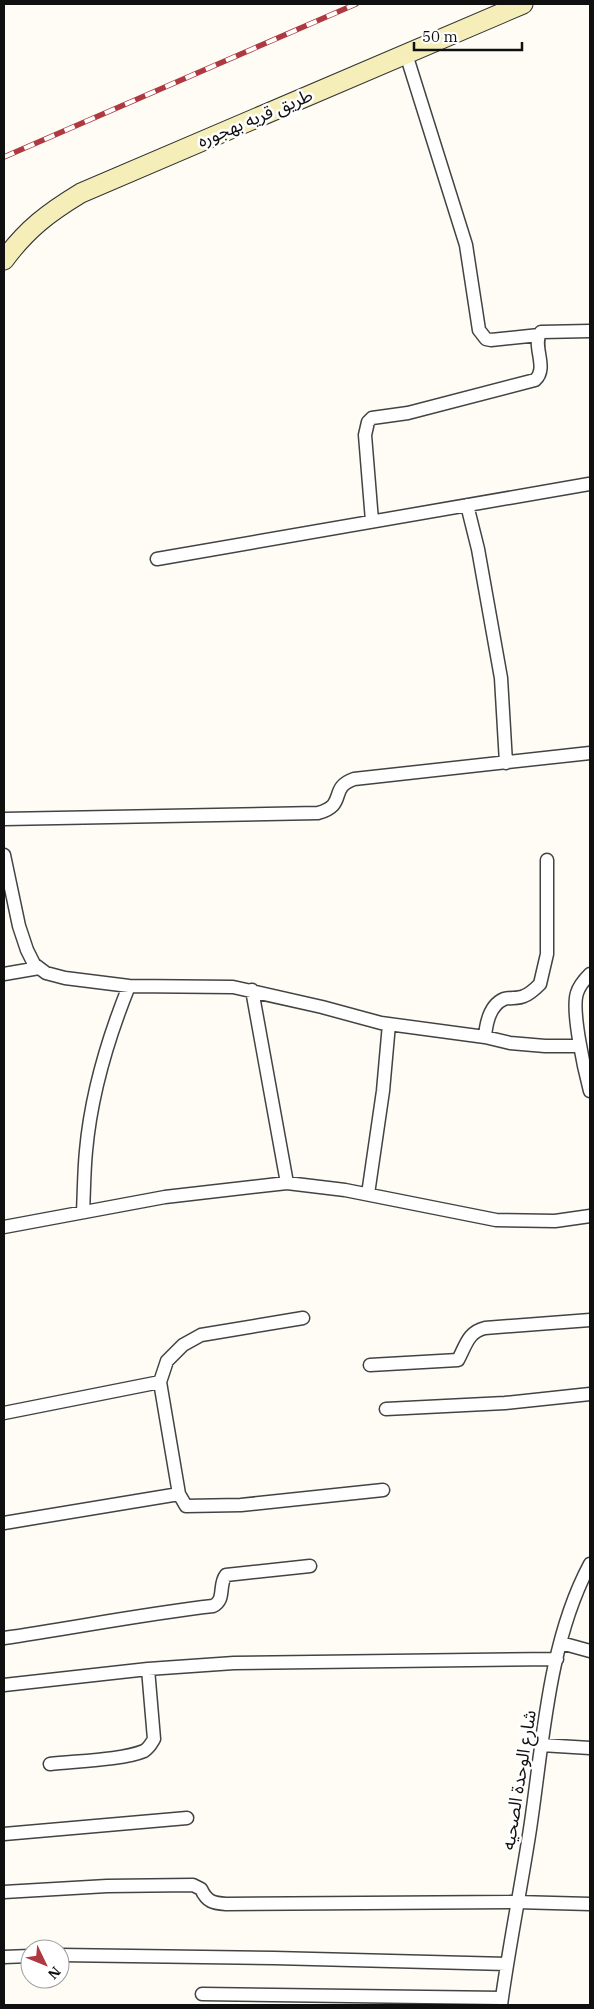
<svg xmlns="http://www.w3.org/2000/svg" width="594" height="2009" font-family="'IBM Plex Serif','Noto Sans Arabic',serif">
<rect width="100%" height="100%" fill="#fefcf4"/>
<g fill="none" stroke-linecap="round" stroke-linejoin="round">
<defs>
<path id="street" d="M406,54L466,245L479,330L486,339L491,340L539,335
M467,505L478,549L501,678L506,763
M372,521L365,435L368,422L372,418L408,413L535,380C549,368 531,345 541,332L590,331
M157,559L589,484
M4,819L318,813C348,805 328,788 354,779L590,753
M4,855L19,926L27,950L34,964L46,973L65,978L129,986L233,987L322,1007L381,1023L485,1037L510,1043L545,1046H580
M4,974L39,968
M590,974C585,979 579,986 577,993C571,1011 585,1072 590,1091
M252,990L287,1183
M485,1037C486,1024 490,1005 504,999C511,997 518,999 524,996C530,994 536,988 540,984L547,954V860
M368,1194L383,1091L389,1024
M83,1212C84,1192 84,1171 86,1151C91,1095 108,1038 129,986
M4,1227L165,1197L287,1183L345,1190L496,1220L555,1221L590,1216
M370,1365L458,1360C466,1345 468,1332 485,1328L590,1320
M160,1382L179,1494L186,1506L241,1505L383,1490
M386,1409L505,1403L590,1394
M4,1413L160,1382L167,1361L183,1345L201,1335L303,1318
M4,1523L179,1494
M4,1638C73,1628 143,1614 213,1606C226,1600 218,1585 226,1575L310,1566
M561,1643L590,1651
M4,1685L148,1669L234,1663L557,1659
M541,1745L590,1748
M50,1764C74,1761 123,1760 144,1751C149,1748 151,1744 154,1739L148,1669
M4,1834L187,1818
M4,1892L107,1886L193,1885L201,1889C207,1902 213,1903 226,1904L516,1902L590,1904
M60,1955L274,1958L507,1964
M4,1957L30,1956
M202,1994L502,1998
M501,2005C509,1946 521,1888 530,1829C543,1743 548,1642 590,1564"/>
<path id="secondary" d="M4,260C27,229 48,213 81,193L523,4"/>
</defs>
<use href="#street" stroke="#434343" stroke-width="15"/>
<use href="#secondary" stroke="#323232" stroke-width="21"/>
<use href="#street" stroke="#fff" stroke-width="12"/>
<use href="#secondary" stroke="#f5eeb8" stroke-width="19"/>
<defs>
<path id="rail" d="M4,157L356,4"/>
</defs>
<use href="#rail" stroke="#af3940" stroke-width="5.5"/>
<use href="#rail" stroke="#fff" stroke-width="4" stroke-dasharray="11" stroke-linecap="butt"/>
</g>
<g text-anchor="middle" stroke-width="5" stroke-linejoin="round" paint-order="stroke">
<g font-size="18" fill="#101010" stroke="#fff">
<text transform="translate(255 118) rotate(-23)" y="6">طريق قريه بهجوره</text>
<text transform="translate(519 1780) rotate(-81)" y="6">شارع الوحدة الصحيه</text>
</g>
</g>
<rect width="594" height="2009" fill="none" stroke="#101010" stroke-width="10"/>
<g transform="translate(45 1964) rotate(133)"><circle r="24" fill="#ffffff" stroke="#9f9f9f"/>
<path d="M0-4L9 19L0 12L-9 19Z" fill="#af3940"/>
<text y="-8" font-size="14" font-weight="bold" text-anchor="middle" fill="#101010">N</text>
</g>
<path d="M414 42v8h108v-8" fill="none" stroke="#101010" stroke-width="2.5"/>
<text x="422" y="42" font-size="15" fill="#101010" stroke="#ffffff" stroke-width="4" paint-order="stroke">50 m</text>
</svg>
